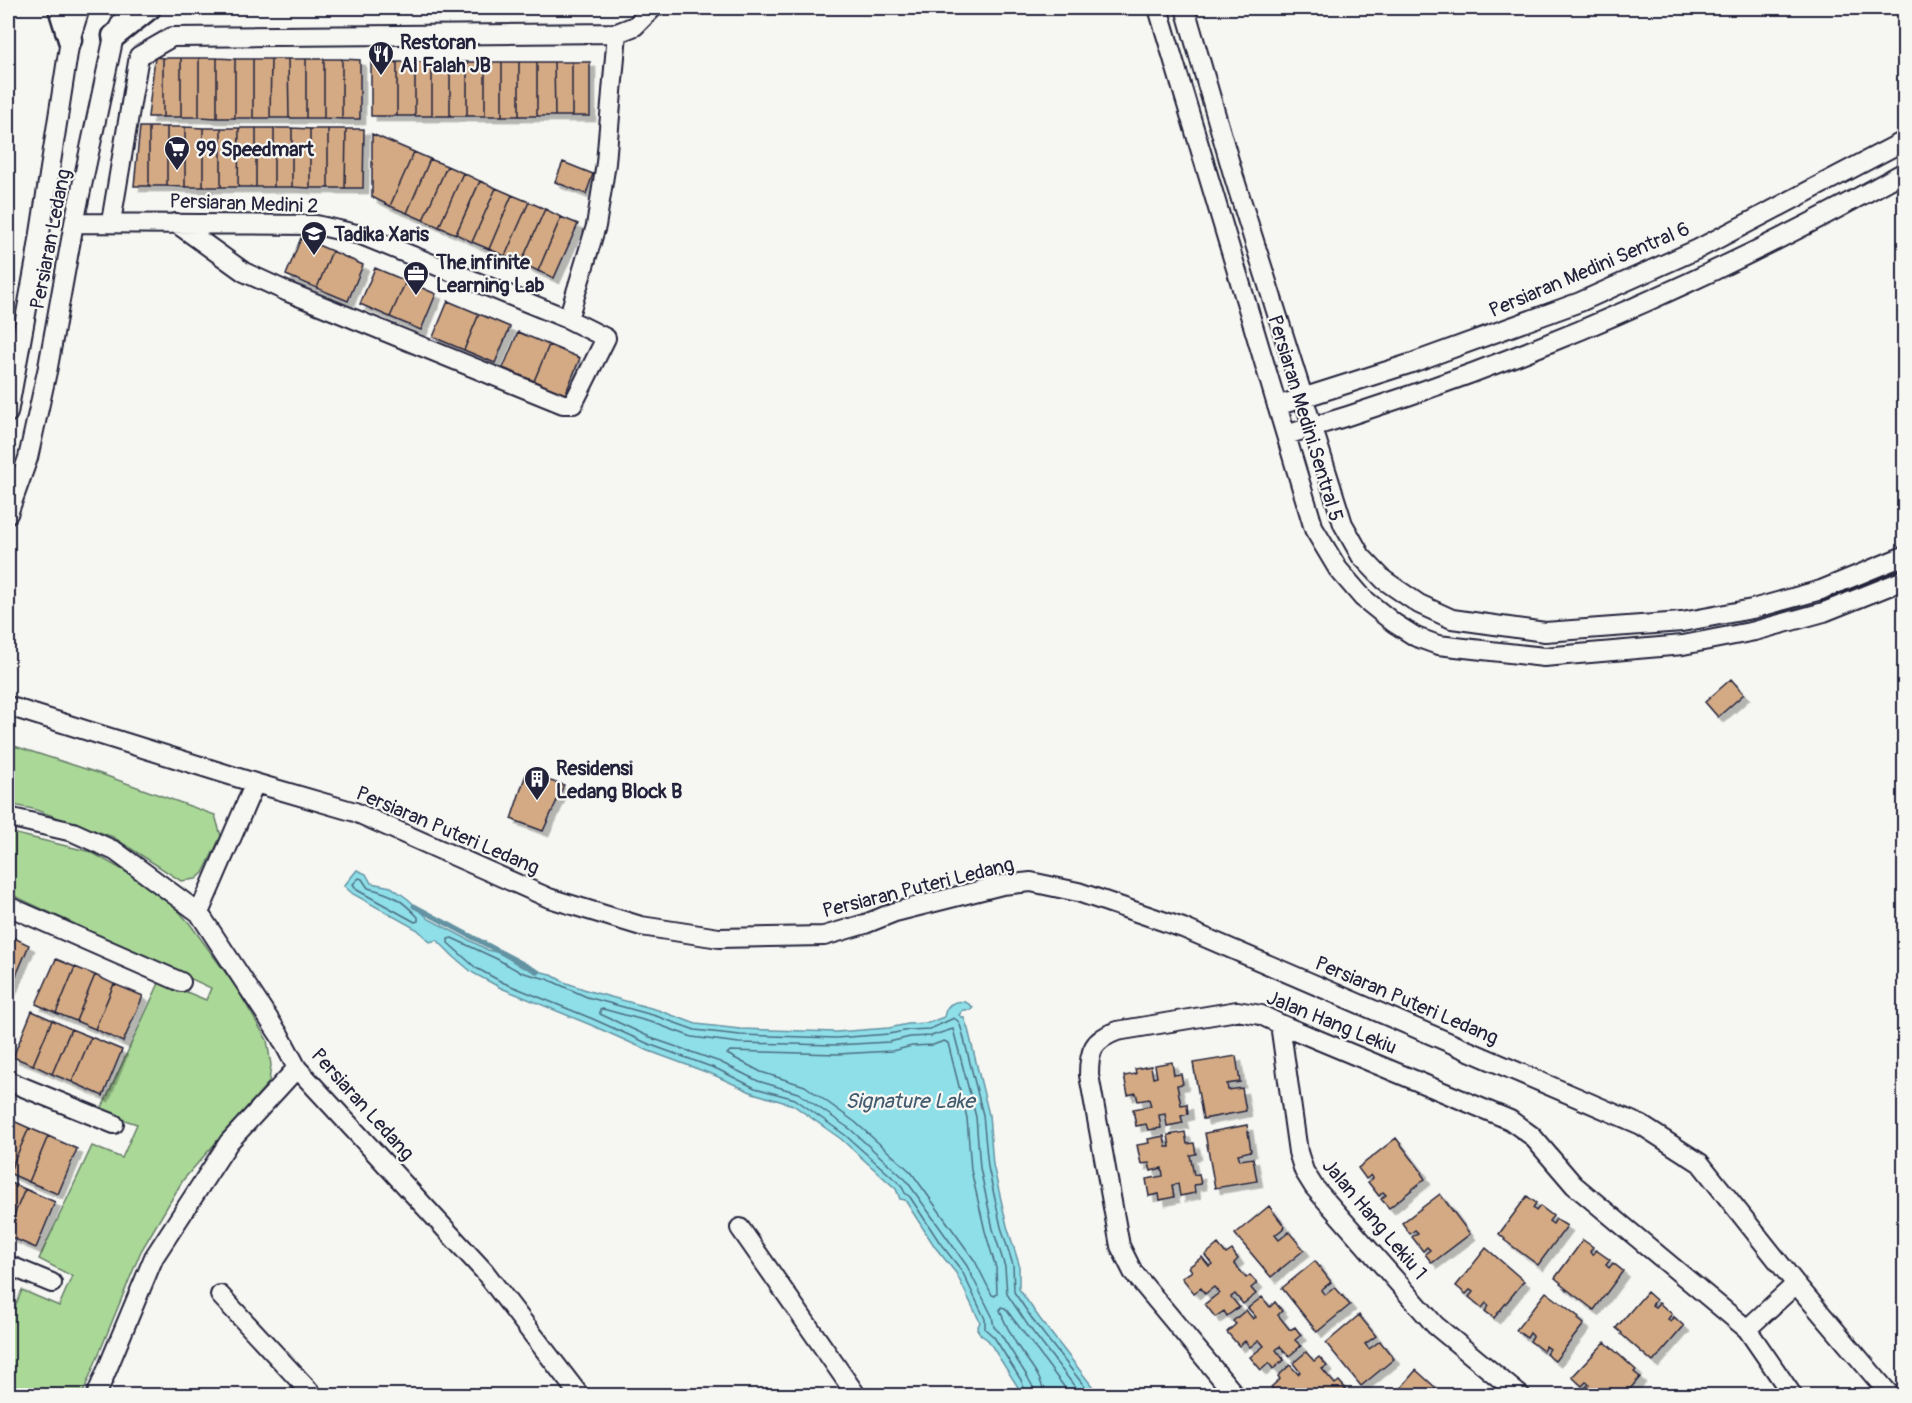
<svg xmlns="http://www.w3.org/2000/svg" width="1912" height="1403" font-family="Pangolin,sans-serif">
<defs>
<filter id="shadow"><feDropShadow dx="5.5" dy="5.5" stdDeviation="0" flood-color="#0004"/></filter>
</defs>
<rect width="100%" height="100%" fill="#f6f6f2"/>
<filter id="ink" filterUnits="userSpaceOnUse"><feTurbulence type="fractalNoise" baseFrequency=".0167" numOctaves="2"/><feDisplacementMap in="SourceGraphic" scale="12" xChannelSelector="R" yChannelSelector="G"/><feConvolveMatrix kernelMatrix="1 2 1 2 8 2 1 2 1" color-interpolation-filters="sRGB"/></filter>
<g filter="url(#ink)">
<path fill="#aad897" stroke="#667d69" stroke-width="1.5" d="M8,744L101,774L215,815L221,836L203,873L196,879L181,881L113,837L33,809L8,804Z
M8,832L91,852L162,892L190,924L236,987L267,1040L271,1065L269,1082L183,1180L141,1251L82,1395H8V1323L22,1290L59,1306L72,1276L39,1259L92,1146L122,1158L137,1124L100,1112L160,981L206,1000L211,988L8,893Z"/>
<path fill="#8edfe8" stroke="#6393a3" stroke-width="1.5" d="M357,870L366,874L371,883L391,887L408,899L429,919L488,950L500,953L522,967L550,974L564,982L589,991L658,1010L696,1024L740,1029L836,1032L889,1028L908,1024L928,1023L944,1017C946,1001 962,997 973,1007L971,1010H963L959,1015L964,1018L968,1029L989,1115L993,1165L1007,1226L1019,1264V1289L1040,1319L1099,1395H1023L988,1340L981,1335L977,1329L980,1322L956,1273L935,1247L905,1200L900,1199L896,1189L841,1139L793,1105L753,1093L714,1075L649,1051L591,1025L501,988L473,973L454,957L437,940L430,942L418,930L353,894L344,886Z"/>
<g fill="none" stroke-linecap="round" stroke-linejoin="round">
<path stroke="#4d6e80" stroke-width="1.5" d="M359,878L362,879L368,888C392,894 401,899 418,917V921L415,922L357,890L353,884Z
M944,1041L948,1043L967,1118L971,1170L985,1231L996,1268L997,1293L995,1296L992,1295L975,1261L911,1172L855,1122L805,1086L761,1072L727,1054L730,1051L838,1054L892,1051L912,1046L933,1045Z
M1027,1396L1021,1380L994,1337L985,1329V1319L962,1271L940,1243L910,1197L905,1193L901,1185L845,1135L795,1099L755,1088L717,1069L651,1045L593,1019L504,983L476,968L448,943V939L452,938L497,959L520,972L547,979L587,997L656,1016L695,1030L740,1035L836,1038L889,1034L909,1030L930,1029L954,1018L959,1022L962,1031L983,1115L988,1167L1001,1227L1013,1265L1014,1292L1035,1323L1092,1396
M1035,1396L1034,1389L1027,1376L1000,1333L994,1327L992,1316L967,1266L906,1180L850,1129L798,1093L758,1081L720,1062L654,1039L600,1014V1010L603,1009L654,1023L692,1037L739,1043L836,1045L889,1042L910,1037L931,1036L953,1029L976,1117L980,1168L993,1229L1005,1267L1007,1294L1029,1327L1082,1396
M1044,1396C1043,1376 1026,1360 1017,1345C1010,1333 1004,1322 1000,1310L1001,1307L1005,1308L1071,1396"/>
<path stroke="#6393a3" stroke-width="5" d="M414,906L538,972"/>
</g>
<path fill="#d3aa84" stroke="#22223b" stroke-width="1.5" filter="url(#shadow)" d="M155,57L163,58V117H148Z
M163,58H181V117H163Z
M181,58H199V117H181Z
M199,58H217V118L199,117Z
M217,58L235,59V118H217Z
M235,59H253V118H235Z
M253,59H271L270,118H253Z
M271,59H288L289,118H270Z
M288,59H306V118H289Z
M306,59H324V118H306Z
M324,59H342V119L324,118Z
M342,59L360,60V119H342Z
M371,62H397V116H371Z
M397,62H415V116H397Z
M415,62H432V116H415Z
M432,62H450V116H432Z
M450,62H467V116H450Z
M467,62H485V116H467Z
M485,62H502V116H485Z
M502,62H519V116H502Z
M519,62H537V116H519Z
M537,62H554L555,116H537Z
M554,62H572V116H555Z
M572,62H590V116H572Z
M140,127H149V186H134Z
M149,127H167V186H149Z
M167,127H185V187L167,186Z
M185,127L203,128V187H185Z
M203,128H221V187H203Z
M221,128H239L238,187H221Z
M239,128H256V187H238Z
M256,128H274V187H256Z
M274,128H292V187H274Z
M292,128L310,129V188L292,187Z
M310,129H328V188H310Z
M328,129H346L345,188H328Z
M346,129H364L363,188H345Z
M372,134L414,152L390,206L372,197Z
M414,152L430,159L407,213L390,206Z
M430,159L447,166L423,220L407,213Z
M563,162L593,174L586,194L555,182Z
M447,166L463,173L439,227L423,220Z
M463,173L480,181L456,234L439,227Z
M480,181L496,188L472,242L456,234Z
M496,188L512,195L489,249L472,242Z
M512,195L529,202L505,256L489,249Z
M529,202L545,209L521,263L505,256Z
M545,209L561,217L538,271L521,263Z
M561,217L578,224L554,278L538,271Z
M301,238L332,251L317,288L286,275Z
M332,251L363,265L348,301L317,288Z
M375,268L406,281L390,317L360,304Z
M406,281L436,294L421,330L390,317Z
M448,301L479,314L464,350L433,337Z
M479,314L510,327L495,363L464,350Z
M518,332L549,345L534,381L503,368Z
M549,345L580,358L565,395L534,381Z
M1731,679L1744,694L1718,717L1705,702Z
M526,774L564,785L543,831L511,819Z
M8,935L29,945L10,990L8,989Z
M56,959L75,967L56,1013L36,1004Z
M75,967L95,975L76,1021L56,1013Z
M95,975L114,984L95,1029L76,1021Z
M114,984L143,996L123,1042L95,1029Z
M32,1011L52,1020L33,1065L13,1057Z
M52,1020L71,1029L52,1074L33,1065Z
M71,1029L91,1037L72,1082L52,1074Z
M91,1037L122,1050L103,1096L72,1082Z
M1236,1056L1240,1082L1227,1084L1228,1090L1242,1088L1246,1111L1203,1119L1193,1063Z
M1172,1062L1174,1075L1181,1074L1183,1084L1177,1085L1181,1105L1187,1104L1188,1114L1181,1116L1183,1123L1167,1126L1165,1114L1159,1115L1161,1128L1148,1130L1146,1124L1136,1126L1133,1109L1151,1106L1149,1099L1138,1101L1136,1093L1128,1095L1124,1076L1136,1074L1135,1069L1151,1066L1153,1078L1157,1077L1155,1065Z
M9,1119L29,1128L9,1173H8Z
M1247,1125L1251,1151L1238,1154L1240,1160L1253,1158L1257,1181L1215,1188L1205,1133Z
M29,1128L48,1136L29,1182L9,1173Z
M1185,1132L1187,1144L1194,1143L1196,1154L1190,1155L1194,1175L1199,1174L1201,1184L1194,1185L1195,1193L1180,1196L1178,1184L1172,1185L1174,1197L1160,1200L1159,1194L1149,1196L1146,1179L1163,1176L1162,1168L1151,1171L1149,1163L1141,1164L1137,1145L1149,1143L1148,1139L1164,1136L1166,1147H1170L1168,1135Z
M48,1136L77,1149L58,1194L29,1182Z
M1396,1138L1422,1172L1421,1173L1425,1179L1389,1208L1381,1199L1386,1195L1383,1192L1379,1196L1368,1182L1373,1178L1371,1175L1366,1179L1358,1168Z
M8,1182L25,1189L8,1230Z
M25,1189L55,1202L36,1248L8,1236V1230Z
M1440,1194L1470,1234L1432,1263L1425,1254L1430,1250L1427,1247L1423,1251L1412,1237L1418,1233L1415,1230L1410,1234L1402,1223Z
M1527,1196L1536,1203L1533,1208L1536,1211L1540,1206L1553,1216L1549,1221L1553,1224L1556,1219L1567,1226L1538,1265L1504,1240L1505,1239L1499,1234Z
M1269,1206L1285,1227L1275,1235L1279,1240L1289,1232L1304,1250L1271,1277L1235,1234Z
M1583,1240L1593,1247L1590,1252L1593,1255L1596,1250L1610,1260L1606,1265L1609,1268L1613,1263L1623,1271L1594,1310L1560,1284L1561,1283L1555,1278Z
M1218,1244L1226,1254L1232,1250L1238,1259L1234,1263L1246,1278L1250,1275L1257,1283L1251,1288L1256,1294L1243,1304L1235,1294L1231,1297L1239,1307L1227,1316L1224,1311L1215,1317L1205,1304L1219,1293L1214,1287L1205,1294L1201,1288L1194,1293L1182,1278L1192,1271L1189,1267L1202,1257L1209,1266L1212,1264L1205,1255Z
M1486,1248L1524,1281L1494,1318L1485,1311L1489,1306L1486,1303L1482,1308L1469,1297L1473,1292L1470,1290L1466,1294L1456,1286Z
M1315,1261L1331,1282L1321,1290L1325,1295L1335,1287L1350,1305L1317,1332L1282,1288Z
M1546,1292L1579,1317L1578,1319L1584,1324L1555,1361L1546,1354L1550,1349L1546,1346L1543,1351L1530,1341L1533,1336L1530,1333L1527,1338L1516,1330Z
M1647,1292L1656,1300L1652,1305L1655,1307L1659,1303L1672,1314L1668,1319L1671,1322L1674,1317L1684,1326L1653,1362L1621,1334L1622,1333L1616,1328Z
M1262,1297L1270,1307L1275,1302L1282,1311L1278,1315L1290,1330L1295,1327L1301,1335L1295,1340L1301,1346L1289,1356L1280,1346L1276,1350L1284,1360L1273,1369L1269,1363L1261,1370L1250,1357L1264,1346L1259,1340L1250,1347L1245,1341L1239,1346L1227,1332L1236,1324L1233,1321L1246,1310L1253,1319L1256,1317L1248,1308Z
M1359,1315L1376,1336L1365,1344L1369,1349L1380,1341L1394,1359L1361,1386L1326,1343Z
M1605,1342L1636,1370L1634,1372L1640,1377L1624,1396H1591L1584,1389L1589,1384L1586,1382L1582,1386L1572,1377Z
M1306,1352L1314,1361L1319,1357L1327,1366L1322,1369L1335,1384L1339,1381L1346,1389L1340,1394L1342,1396H1279L1271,1387L1280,1379L1278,1376L1290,1365L1298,1374L1300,1372L1293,1363Z
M1416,1370L1436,1388L1429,1396H1394Z"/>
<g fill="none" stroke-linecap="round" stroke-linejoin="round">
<defs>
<path id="minor" d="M1158,8L1314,529L1338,569L1363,598L1394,623L1416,637L1438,645L1544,657L1683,645L1755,631L1824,612L1904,580
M1185,8L1233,174L1343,524L1361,556L1384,580L1419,604L1452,619L1545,632L1682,622L1752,609L1821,590L1904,556
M111,222L139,56L172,37L617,33L635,26L653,8
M74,223L316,225L361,235L568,319L606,338L573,404H563L288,292L244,272L176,223
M568,319L596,226L606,163L617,33
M1277,406L1409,364L1580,302L1698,249L1904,141
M8,413L36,259L70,40L80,8
M1286,435C1502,371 1709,282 1904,172
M8,514L28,458L48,367L74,223L114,36L129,8
M8,706L255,783L355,812L549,898L641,926L719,938L824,936L865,924L895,912L1002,885L1031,882L1078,892L1183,928L1641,1125L1700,1163L1796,1284L1891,1396
M8,817L73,832L115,851L199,913L280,1036L297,1068L484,1271L580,1396
M8,906L181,982
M199,913L255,783
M1280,1024L1298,1152L1304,1171L1314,1187L1435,1325L1521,1396
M8,1081L114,1124
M740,1228L857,1396
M8,1265L52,1283
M220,1295L314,1396
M1747,1329L1796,1284
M96,1396L154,1257L229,1142L297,1068
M1236,1396L1133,1272L1120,1246L1089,1075C1089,1050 1093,1040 1117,1031L1237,1011L1261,1015L1280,1024L1510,1120L1532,1136L1574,1185L1747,1329L1793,1396"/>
<path id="major" d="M60,8L70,40
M114,36L149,8"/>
</defs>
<use href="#minor" stroke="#22223b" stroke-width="22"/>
<use href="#major" stroke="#22223b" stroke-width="27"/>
<use href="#minor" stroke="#f6f6f2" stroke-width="18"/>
<use href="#major" stroke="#f6f6f2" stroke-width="22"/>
</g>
</g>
<defs>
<symbol id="restaurant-pin" viewBox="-11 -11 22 30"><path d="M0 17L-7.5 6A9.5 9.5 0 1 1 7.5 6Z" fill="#22223b" stroke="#f6f6f2"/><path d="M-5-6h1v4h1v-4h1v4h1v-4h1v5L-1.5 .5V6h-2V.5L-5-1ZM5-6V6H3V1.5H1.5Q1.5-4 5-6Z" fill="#fff"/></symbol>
<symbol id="supermarket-pin" viewBox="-11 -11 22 30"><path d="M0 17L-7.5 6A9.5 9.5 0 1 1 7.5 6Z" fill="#22223b" stroke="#f6f6f2"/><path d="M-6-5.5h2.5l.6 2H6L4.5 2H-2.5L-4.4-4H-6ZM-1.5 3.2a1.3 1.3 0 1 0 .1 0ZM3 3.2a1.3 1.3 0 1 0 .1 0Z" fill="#fff"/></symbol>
<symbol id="school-pin" viewBox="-11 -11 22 30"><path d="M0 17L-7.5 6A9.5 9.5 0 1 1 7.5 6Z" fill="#22223b" stroke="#f6f6f2"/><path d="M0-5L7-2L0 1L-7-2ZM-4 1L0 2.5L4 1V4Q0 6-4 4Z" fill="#fff"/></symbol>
<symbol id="office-pin" viewBox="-11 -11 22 30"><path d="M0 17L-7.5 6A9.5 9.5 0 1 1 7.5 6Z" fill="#22223b" stroke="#f6f6f2"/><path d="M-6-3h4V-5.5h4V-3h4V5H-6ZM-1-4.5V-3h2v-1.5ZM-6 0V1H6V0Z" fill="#fff"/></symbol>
<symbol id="building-pin" viewBox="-11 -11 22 30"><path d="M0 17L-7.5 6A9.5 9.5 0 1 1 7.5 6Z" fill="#22223b" stroke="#f6f6f2"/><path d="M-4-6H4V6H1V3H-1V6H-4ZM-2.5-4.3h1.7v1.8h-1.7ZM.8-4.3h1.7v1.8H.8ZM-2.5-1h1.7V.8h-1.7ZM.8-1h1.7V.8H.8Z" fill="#fff"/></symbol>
</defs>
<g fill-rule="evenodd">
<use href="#restaurant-pin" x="366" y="39" width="30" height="40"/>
<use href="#supermarket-pin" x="162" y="134" width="30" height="40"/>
<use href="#school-pin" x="299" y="219" width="30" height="40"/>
<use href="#office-pin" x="401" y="259" width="30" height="40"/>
<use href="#building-pin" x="522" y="764" width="30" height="40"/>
</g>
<g text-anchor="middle" stroke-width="4.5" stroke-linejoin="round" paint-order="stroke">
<g font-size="20" font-weight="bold" fill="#22223b" stroke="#f6f6f2" text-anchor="start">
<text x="400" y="49">Restoran<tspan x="400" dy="23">Al Falah JB</tspan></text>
<text x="196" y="156">99 Speedmart</text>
<text x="334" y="241">Tadika Xaris</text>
<text x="436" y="269">The infinite<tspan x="436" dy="23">Learning Lab</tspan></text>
<text x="556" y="775">Residensi<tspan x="556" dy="23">Ledang Block B</tspan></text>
</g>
<g font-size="20" fill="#22223b" stroke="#f6f6f2">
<text transform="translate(244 203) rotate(2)" y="7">Persiaran Medini 2</text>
<text transform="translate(50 239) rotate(-79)" y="7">Persiaran Ledang</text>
<text transform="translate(1589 269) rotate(-23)" y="7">Persiaran Medini Sentral 6</text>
<text transform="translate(1306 418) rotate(73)" y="7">Persiaran Medini Sentral 5</text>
<text transform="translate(448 830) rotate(23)" y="7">Persiaran Puteri Ledang</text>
<text transform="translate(918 887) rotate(-14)" y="7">Persiaran Puteri Ledang</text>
<text transform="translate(1407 1000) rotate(23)" y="7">Persiaran Puteri Ledang</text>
<text transform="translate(1332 1022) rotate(22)" y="7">Jalan Hang Lekiu</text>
<text transform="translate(363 1104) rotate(48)" y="7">Persiaran Ledang</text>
<text transform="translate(1375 1219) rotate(50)" y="7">Jalan Hang Lekiu 1</text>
</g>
<g font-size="21" font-style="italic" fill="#425b6f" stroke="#f6f6f2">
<text x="910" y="1108">Signature Lake</text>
</g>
</g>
<rect width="1912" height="1403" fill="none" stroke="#f6f6f2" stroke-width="30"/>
<rect x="15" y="15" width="1882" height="1373" fill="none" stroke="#22223b" stroke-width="2" filter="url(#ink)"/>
</svg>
